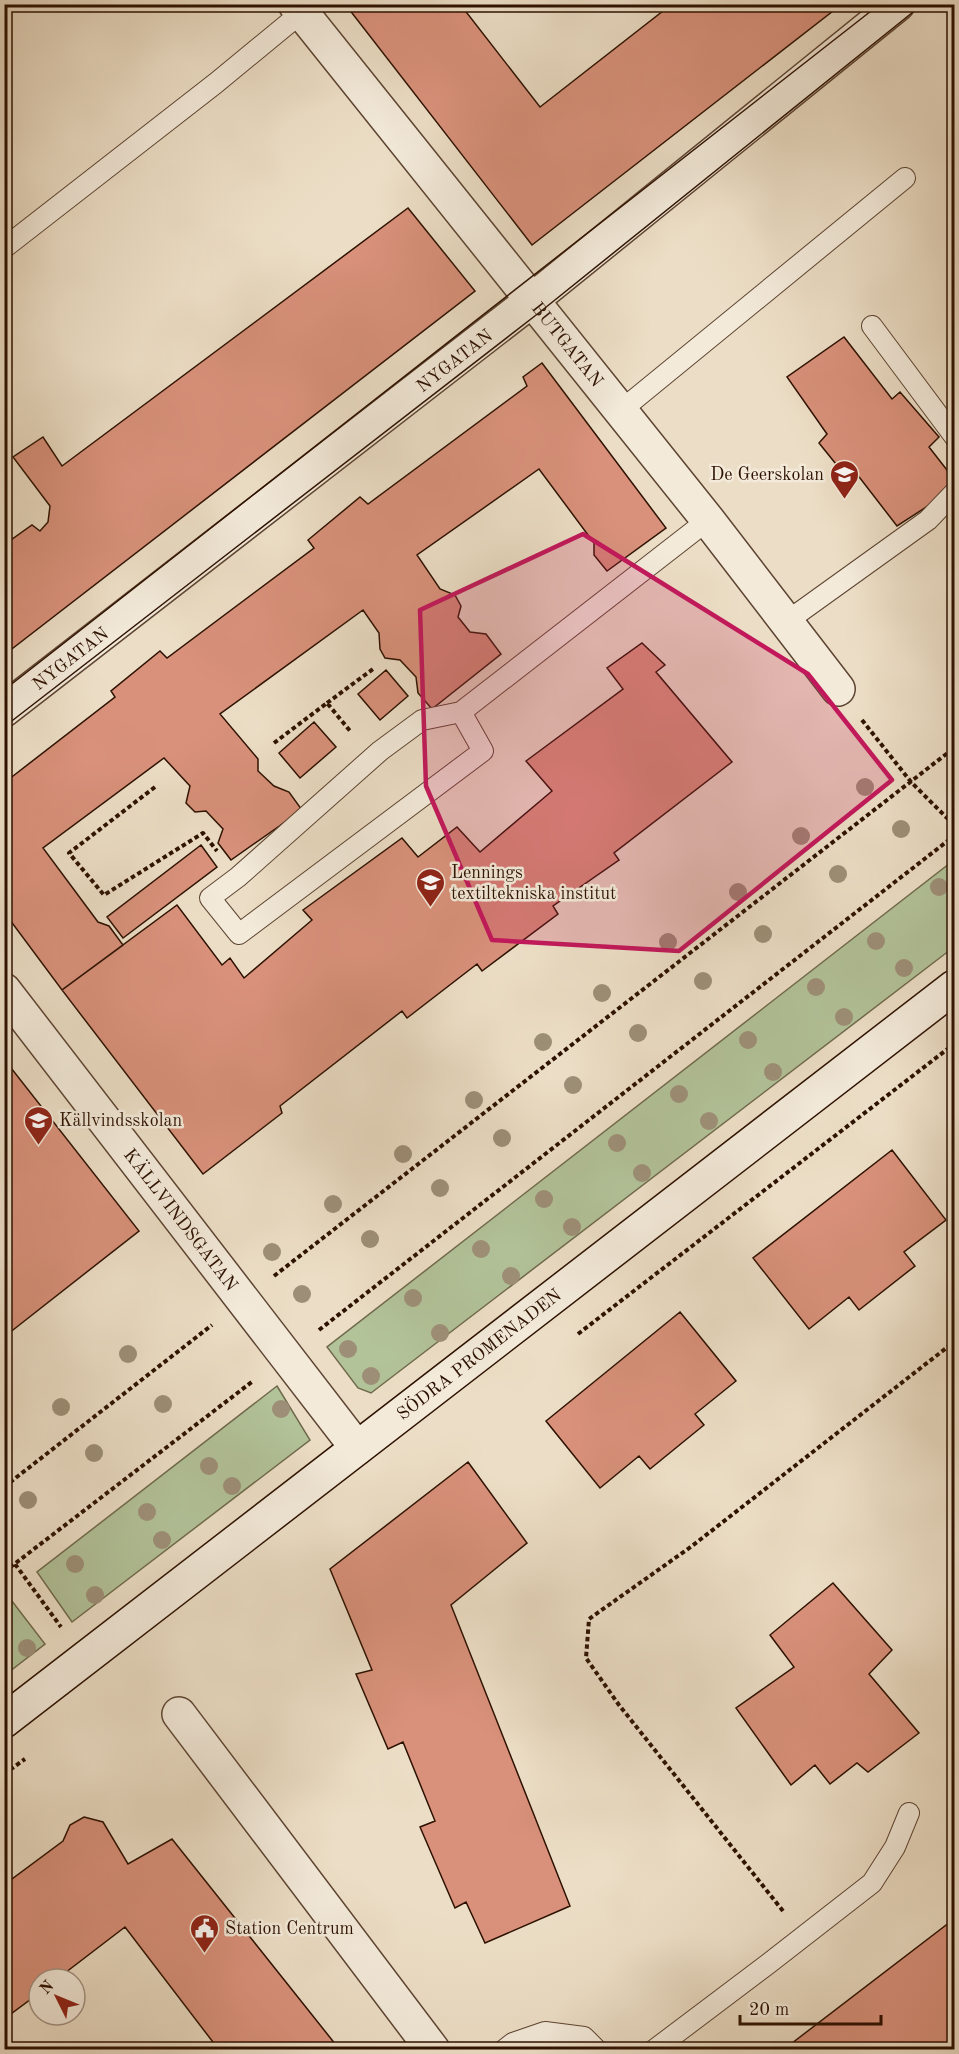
<svg xmlns="http://www.w3.org/2000/svg" width="959" height="2054" font-family="'Old Standard TT',serif">
<rect width="100%" height="100%" fill="#ecdec6"/>
<filter id="stains"><feTurbulence type="fractalNoise" baseFrequency=".00333" numOctaves="4"/><feColorMatrix values="0 0 0 0 .2 0 0 0 0 .09 0 0 0 0 .02 0 0 0 .5 -.17"/></filter>
<radialGradient id="worn" r=".72"><stop offset=".6" stop-color="#630" stop-opacity="0"/><stop offset="1" stop-color="#630" stop-opacity=".3"/></radialGradient>
<path fill="#b2c299" stroke="#706a4c" stroke-width="1.5" d="M954,860V947L371,1393L358,1388L327,1347Z
M277,1386L310,1440L72,1622L37,1572Z
M5,1592L45,1644L5,1675Z"/>
<path fill="#d9917b" stroke="#2d1100" stroke-width="1.5" d="M345,4H460L540,107L672,4H842L532,245Z
M408,208L475,291L4,655V545L32,525L40,531L48,522L50,506L13,457L43,437L62,466Z
M844,337L892,399L900,392L939,437L929,447L954,479V489L897,526L853,469L844,474L819,443L827,434L787,377Z
M542,363L666,528L607,571L594,555V543L539,469L417,555L440,589L455,595L461,606L458,617L470,632L486,634L501,654L432,709L418,693L416,677L400,660L385,658L380,649L379,633L363,610L220,714L258,759V771L274,786L289,792L302,810L231,860L218,843L223,829L206,811L195,812L186,803L190,786L164,758L43,848L98,922L109,926L123,945L62,990L4,912V783L115,697L111,691L160,651L167,658L314,548L308,540L360,497L368,504L527,386L523,377Z
M642,643L665,665L656,672L732,762L614,853L619,860L553,906L558,914L482,971L477,964L407,1018L402,1011L280,1106L282,1113L203,1174L62,990L177,905L222,965L230,958L244,978L312,920L303,910L402,838L418,857L457,827L480,852L552,791L526,761L623,689L607,668Z
M386,670L408,696L380,720L358,694Z
M314,722L336,747L300,778L279,753Z
M201,845L217,867L123,938L107,917Z
M4,1059L139,1231L4,1337Z
M892,1150L946,1220L904,1252L915,1266L859,1310L849,1297L809,1329L753,1258Z
M680,1312L736,1381L695,1414L704,1425L650,1469L639,1456L600,1488L546,1421Z
M468,1462L527,1543L451,1605L570,1906L485,1943L466,1902L455,1908L420,1827L435,1821L403,1742L388,1749L356,1674L372,1670L330,1569Z
M833,1583L892,1650L869,1674L919,1733L868,1772L857,1763L830,1784L815,1765L791,1785L736,1708L794,1667L770,1635Z
M84,1817L103,1822L128,1864L172,1839L340,2050H219L125,1927L57,1979H39V1993L4,2019V1885L63,1841L70,1825Z
M954,1919V2048L952,2050H783Z"/>
<g fill="none" stroke-linecap="round" stroke-linejoin="round">
<defs>
<path id="service" d="M4,248L216,83L301,13
M872,326L954,436
M619,412L905,178
M786,622L928,520L954,493
M461,712L483,751L239,934L210,898L238,877L380,751L422,720L461,712L708,520
M504,2050L513,2043L545,2032L584,2037L597,2050
M654,2050L768,1964L872,1883L895,1847L909,1813"/>
<g id="minor">
<path id="s1" d="M295,4L708,520L838,689"/>
<path id="s2" d="M4,710L531,301L898,4"/>
<path id="s3" d="M4,990L357,1448"/>
<path d="M179,1714L433,2050"/>
</g>
<g id="secondary">
<path id="s4" d="M4,1721L954,987"/>
</g>
</defs>
<use href="#service" stroke="#5d4432" stroke-width="22"/>
<use href="#minor" stroke="#5d4432" stroke-width="36"/>
<use href="#secondary" stroke="#2d1100" stroke-width="36"/>
<path stroke="#2d1100" stroke-width="4" stroke-dasharray="4.5 3" stroke-linecap="butt" d="M327,703L373,669
M862,720L911,782L954,825
M274,743L327,703L351,732
M155,787L69,853L104,895L203,833L217,851
M274,1276L954,748
M319,1330L954,836
M578,1334L954,1044
M4,1487L212,1325
M15,1564L61,1627
M4,1572L253,1381
M4,1774L25,1759
M783,1911L619,1705L586,1658L589,1619L692,1546L954,1342"/>
<use href="#service" stroke="#f3eada" stroke-width="20"/>
<use href="#minor" stroke="#f3eada" stroke-width="33"/>
<use href="#secondary" stroke="#f3eada" stroke-width="33"/>
<path stroke="#2d1100" stroke-width="1.5" d="M4,690L880,4
M4,727L540,312L923,4"/>
</g>
<g fill="#9d8f77">
<circle cx="865" cy="787" r="9"/>
<circle cx="901" cy="829" r="9"/>
<circle cx="801" cy="836" r="9"/>
<circle cx="838" cy="874" r="9"/>
<circle cx="939" cy="887" r="9"/>
<circle cx="738" cy="892" r="9"/>
<circle cx="763" cy="934" r="9"/>
<circle cx="876" cy="941" r="9"/>
<circle cx="668" cy="942" r="9"/>
<circle cx="904" cy="968" r="9"/>
<circle cx="703" cy="981" r="9"/>
<circle cx="816" cy="987" r="9"/>
<circle cx="602" cy="993" r="9"/>
<circle cx="844" cy="1017" r="9"/>
<circle cx="638" cy="1033" r="9"/>
<circle cx="748" cy="1040" r="9"/>
<circle cx="543" cy="1042" r="9"/>
<circle cx="773" cy="1072" r="9"/>
<circle cx="573" cy="1085" r="9"/>
<circle cx="679" cy="1094" r="9"/>
<circle cx="474" cy="1100" r="9"/>
<circle cx="709" cy="1121" r="9"/>
<circle cx="502" cy="1138" r="9"/>
<circle cx="617" cy="1143" r="9"/>
<circle cx="403" cy="1154" r="9"/>
<circle cx="642" cy="1173" r="9"/>
<circle cx="440" cy="1188" r="9"/>
<circle cx="544" cy="1199" r="9"/>
<circle cx="333" cy="1204" r="9"/>
<circle cx="572" cy="1227" r="9"/>
<circle cx="370" cy="1239" r="9"/>
<circle cx="481" cy="1249" r="9"/>
<circle cx="272" cy="1252" r="9"/>
<circle cx="511" cy="1276" r="9"/>
<circle cx="302" cy="1294" r="9"/>
<circle cx="413" cy="1298" r="9"/>
<circle cx="440" cy="1333" r="9"/>
<circle cx="348" cy="1349" r="9"/>
<circle cx="128" cy="1354" r="9"/>
<circle cx="371" cy="1376" r="9"/>
<circle cx="163" cy="1404" r="9"/>
<circle cx="61" cy="1407" r="9"/>
<circle cx="281" cy="1409" r="9"/>
<circle cx="94" cy="1453" r="9"/>
<circle cx="209" cy="1466" r="9"/>
<circle cx="232" cy="1486" r="9"/>
<circle cx="28" cy="1500" r="9"/>
<circle cx="147" cy="1512" r="9"/>
<circle cx="162" cy="1540" r="9"/>
<circle cx="75" cy="1564" r="9"/>
<circle cx="95" cy="1595" r="9"/>
<circle cx="27" cy="1648" r="9"/>
</g>
<path fill="#c2185b" fill-opacity="0.2" stroke="#c2185b" stroke-width="4.5" stroke-linejoin="round" d="M583,534L808,674L892,780L679,951L492,940L426,786L420,610Z"/>
<defs>
<symbol id="school-pin" viewBox="-11 -11 22 30"><path d="M0 17L-7.5 6A9.5 9.5 0 1 1 7.5 6Z" fill="#8f2418" stroke="#f3eada"/><path d="M0-5L7-2L0 1L-7-2ZM-4 1L0 2.5L4 1V4Q0 6-4 4Z" fill="#fff"/></symbol>
<symbol id="civic-pin" viewBox="-11 -11 22 30"><path d="M0 17L-7.5 6A9.5 9.5 0 1 1 7.5 6Z" fill="#8f2418" stroke="#f3eada"/><path d="M-.6-6.5H3V-4.5H.6V-3L4-1V1h2V6H-6V1h2V-1L-.6-3ZM-1.2 2.5V6h2.4V2.5Z" fill="#fff"/></symbol>
</defs>
<g fill-rule="evenodd">
<use href="#school-pin" x="828" y="458" width="33" height="45"/>
<use href="#school-pin" x="414" y="866" width="33" height="45"/>
<use href="#school-pin" x="22" y="1104" width="33" height="45"/>
<use href="#civic-pin" x="188" y="1912" width="33" height="45"/>
</g>
<g text-anchor="middle" stroke-width="5" stroke-linejoin="round" paint-order="stroke">
<g font-size="18" fill="#2d1100" stroke="#f3eada">
<text dy="6" stroke="none"><textPath href="#s1" startOffset="436">BUTGATAN</textPath></text>
<text dy="6" stroke="none"><textPath href="#s2" startOffset="570">NYGATAN</textPath></text>
<text dy="6" stroke="none"><textPath href="#s2" startOffset="84">NYGATAN</textPath></text>
<text dy="6" stroke="none"><textPath href="#s3" startOffset="290">KÄLLVINDSGATAN</textPath></text>
<text dy="6" stroke="none"><textPath href="#s4" startOffset="600">SÖDRA PROMENADEN</textPath></text>
</g>
<g font-size="18" fill="#2d1100" stroke="#f3eada" text-anchor="start">
<text x="824" y="480" text-anchor="end">De Geerskolan</text>
<text x="451" y="878">Lennings<tspan x="451" dy="21">textiltekniska institut</tspan></text>
<text x="59" y="1126">Källvindsskolan</text>
<text x="225" y="1934">Station Centrum</text>
</g>
</g>
<rect width="959" height="2054" fill="none" stroke="#ecdec6" stroke-width="24"/>
<rect x="6" y="6" width="947" height="2042" fill="none" stroke="#2d1100" stroke-width="3"/>
<rect x="12" y="12" width="935" height="2030" fill="none" stroke="#2d1100" stroke-width="1.5"/>
<g transform="translate(57 1997) rotate(313)"><circle r="28" fill="#f3eada" stroke="#a49383" stroke-width="1.5"/>
<path d="M0-4.5L10 22L0 15L-10 22Z" fill="#8f2418"/>
<text y="-9" font-size="16" font-weight="bold" text-anchor="middle" fill="#2d1100">N</text>
</g>
<path d="M740 2015v9h141v-9" fill="none" stroke="#2d1100" stroke-width="3"/>
<text x="749" y="2015" font-size="18" fill="#2d1100" stroke="#f3eada" stroke-width="4.5" paint-order="stroke">20 m</text>
<rect width="100%" height="100%" filter="url(#stains)"/>
<rect width="100%" height="100%" fill="url(#worn)"/>
</svg>
